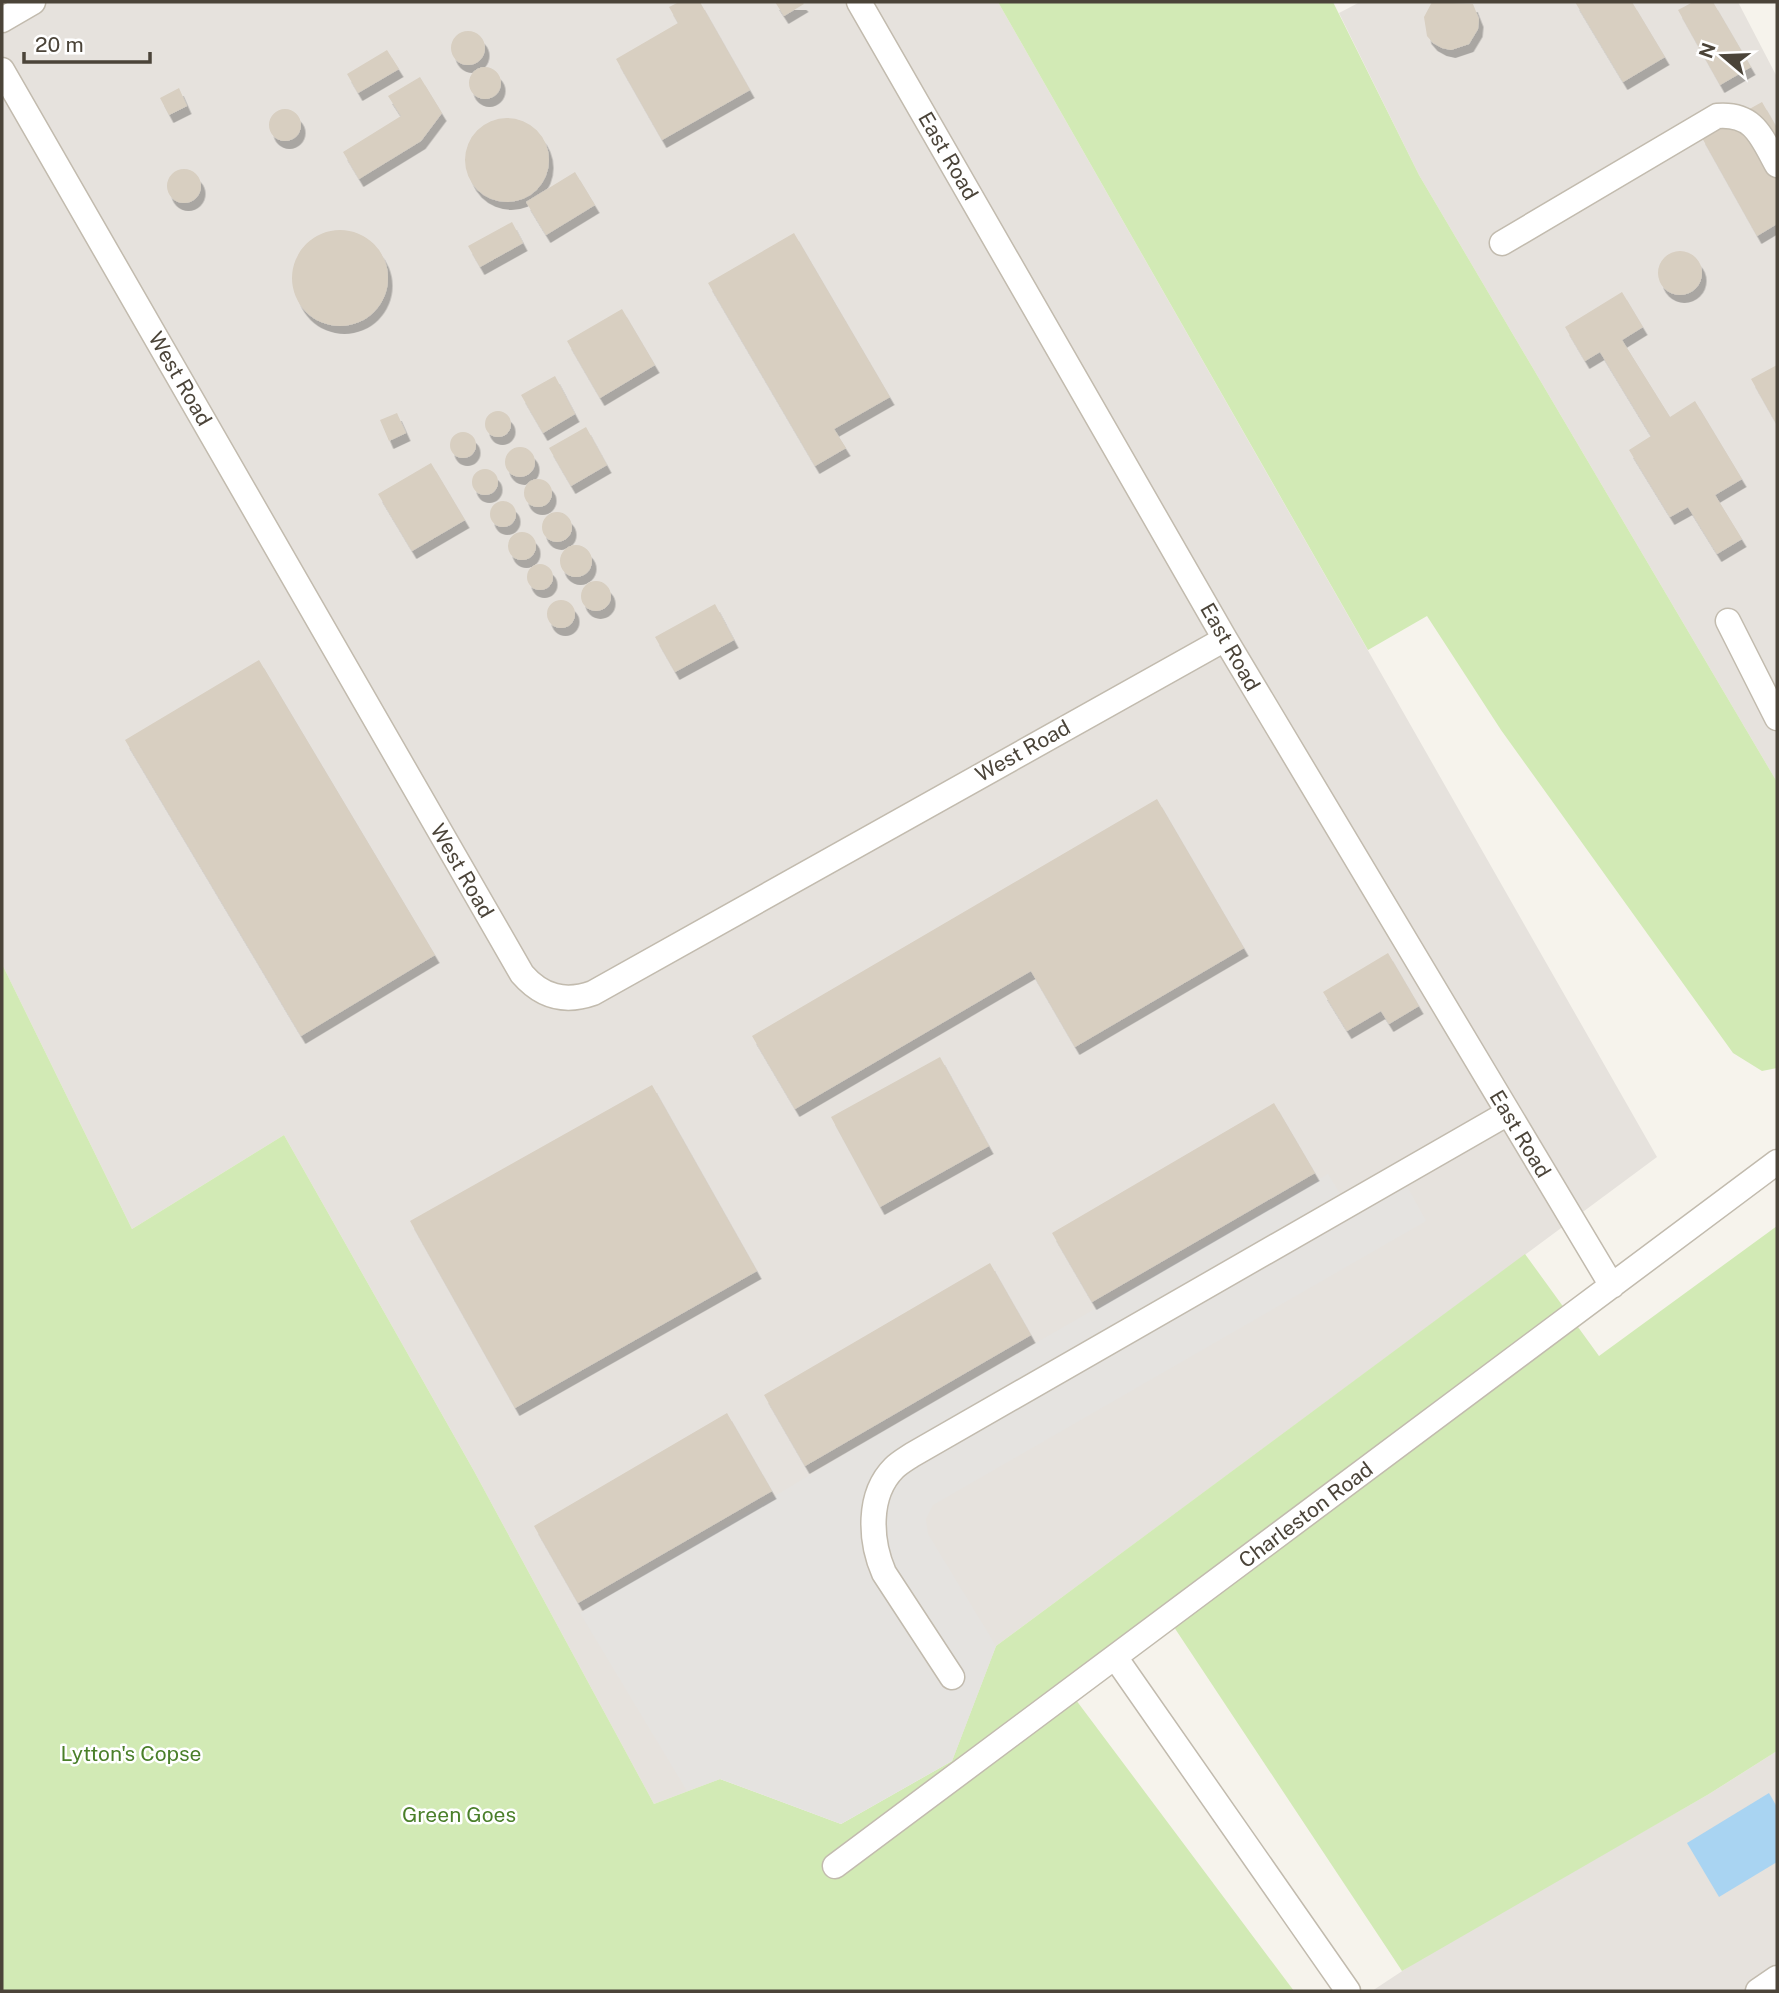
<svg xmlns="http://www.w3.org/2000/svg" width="1779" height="1993" font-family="'Public Sans',sans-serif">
<defs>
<filter id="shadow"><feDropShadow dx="4.5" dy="8" stdDeviation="0" flood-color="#0004"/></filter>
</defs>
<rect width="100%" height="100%" fill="#f6f3ec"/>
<path fill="#e6e2dd" d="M2,2H998L1657,1157L996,1646L952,1761L720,1779L654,1804L474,1471L284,1135L132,1229L2,964Z
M1360,2H1738L1777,77V782L1419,175L1339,13Z
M1777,1751V1991H1372L1425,1956L1709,1794Z"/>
<path fill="#d2eab5" d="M998,2H1333L1419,175L1777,782V1068L1762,1071L1733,1053L1501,730L1427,616L1368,650Z
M2,964L132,1229L284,1135L474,1471L654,1804L720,1779L841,1824L952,1761L996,1646L1525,1254L1599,1356L1777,1226V1751L1709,1794L1402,1971L1168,1618L1070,1692L1294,1991H2Z"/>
<path fill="#e5e3e0" d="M1328,1174L1347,1205L1401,1175L1426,1221L933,1505L926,1519L928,1534L996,1646L952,1761L841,1824L720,1779L687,1791L580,1613L858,1446Z"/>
<path fill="#a9d4f2" d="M1769,1793L1777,1807V1862L1719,1897L1687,1843Z"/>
<path fill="#d8cfc1" filter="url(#shadow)" d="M679,2H700L750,90L662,140L616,59L678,23L669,7Z
M775,2H802L804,4L784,16Z
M1432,2L1473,4L1479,19L1478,29L1469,44L1451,50L1442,48L1433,43L1427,36L1424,17Z
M1575,2H1632L1665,57L1623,82Z
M1693,2H1713L1751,67L1720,85L1678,10Z
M451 48a17 17 0 1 1 34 0a17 17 0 1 1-34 0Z
M387,50L399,69L358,93L347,74Z
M469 83a16 16 0 1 1 32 0a16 16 0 1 1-32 0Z
M420,77L442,113L421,141L359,179L343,152L401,116L388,96Z
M179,88L187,106L169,115L160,98Z
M1762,102L1777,128V224L1757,236L1701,136Z
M269 125a16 16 0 1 1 32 0a16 16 0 1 1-32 0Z
M465 160a42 42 0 1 1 84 0a42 42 0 1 1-84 0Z
M167 186a17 17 0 1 1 34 0a17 17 0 1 1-34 0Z
M575,172L595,205L546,235L526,202Z
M512,222L523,243L480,267L468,246Z
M292 278a48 48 0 1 1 96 0a48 48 0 1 1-96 0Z
M794,233L890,397L834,429L846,448L815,466L708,283Z
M1658 273a22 22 0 1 1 44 0a22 22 0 1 1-44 0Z
M1622,292L1643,327L1622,340L1670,417L1695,401L1742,479L1715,495L1742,539L1717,554L1688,507L1670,517L1629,450L1651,436L1600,352L1585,361L1565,327Z
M622,309L655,365L600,398L567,341Z
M1777,365V425L1751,379Z
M555,376L575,414L543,433L521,395Z
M485 424a13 13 0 1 1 26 0a13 13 0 1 1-26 0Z
M397,413L406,433L389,441L380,420Z
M586,427L607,465L571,486L549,448Z
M450 445a13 13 0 1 1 26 0a13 13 0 1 1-26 0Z
M505 462a15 15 0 1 1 30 0a15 15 0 1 1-30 0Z
M431,463L465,520L412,551L378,494Z
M472 482a13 13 0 1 1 26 0a13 13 0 1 1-26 0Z
M524 493a14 14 0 1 1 28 0a14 14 0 1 1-28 0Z
M490 514a13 13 0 1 1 26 0a13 13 0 1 1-26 0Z
M542 527a15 15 0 1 1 30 0a15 15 0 1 1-30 0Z
M508 546a14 14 0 1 1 28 0a14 14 0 1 1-28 0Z
M560 561a16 16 0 1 1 32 0a16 16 0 1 1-32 0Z
M527 577a13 13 0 1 1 26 0a13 13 0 1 1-26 0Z
M581 596a15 15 0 1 1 30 0a15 15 0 1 1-30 0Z
M547 614a14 14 0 1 1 28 0a14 14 0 1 1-28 0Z
M715,604L734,640L675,672L655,637Z
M259,660L435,955L301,1036L125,740Z
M1157,799L1244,948L1075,1047L1031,971L795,1109L752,1036Z
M1388,953L1419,1006L1389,1024L1381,1011L1347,1031L1323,992Z
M940,1057L989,1146L880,1207L831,1117Z
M652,1085L757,1271L515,1408L410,1221Z
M1274,1103L1315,1173L1092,1302L1052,1233Z
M990,1263L1031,1335L805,1466L764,1395Z
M727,1413L772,1491L578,1603L534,1526Z"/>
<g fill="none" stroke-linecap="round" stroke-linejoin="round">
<defs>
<path id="service" d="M859,2L1225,639L1612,1286
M2,20L33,2
M2,70L522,974C542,997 565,1003 593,993L1225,639
M1502,243L1717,116C1754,113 1761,136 1777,165
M1728,621L1777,718
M1115,1657L1348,1991
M952,1677L884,1573C870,1541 867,1495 894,1468C899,1463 906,1459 912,1455L1508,1113
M835,1866L1777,1162
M1758,1991L1777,1978"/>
</defs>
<use href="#service" stroke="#c2bbae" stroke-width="27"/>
<use href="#service" stroke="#fff" stroke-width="24"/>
</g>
<g text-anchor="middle" stroke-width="5" stroke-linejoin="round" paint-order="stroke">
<g font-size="21" fill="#4b4439" stroke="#fff">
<text transform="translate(948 156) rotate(60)" y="7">East Road</text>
<text transform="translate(180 379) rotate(60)" y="7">West Road</text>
<text transform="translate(1230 647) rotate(60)" y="7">East Road</text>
<text transform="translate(1023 751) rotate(-29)" y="7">West Road</text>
<text transform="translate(462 871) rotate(60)" y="7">West Road</text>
<text transform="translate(1520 1134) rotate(59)" y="7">East Road</text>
<text transform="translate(1306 1515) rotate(-37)" y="7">Charleston Road</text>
</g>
<g font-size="21" fill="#4a7f2a" stroke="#fff">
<text x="131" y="1761">Lytton's Copse</text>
<text x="459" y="1822">Green Goes</text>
</g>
</g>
<rect width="1779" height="1993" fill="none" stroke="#4b4439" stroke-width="7"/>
<g transform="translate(1723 56) rotate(289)" stroke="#ffffff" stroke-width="5" paint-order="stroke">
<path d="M0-5L12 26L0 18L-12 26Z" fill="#4b4439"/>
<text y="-10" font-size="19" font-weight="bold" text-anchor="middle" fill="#4b4439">N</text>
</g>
<path d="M24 52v10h126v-10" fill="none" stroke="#4b4439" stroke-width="3.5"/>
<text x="35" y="52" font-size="21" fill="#4b4439" stroke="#ffffff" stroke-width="5" paint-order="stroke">20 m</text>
</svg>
